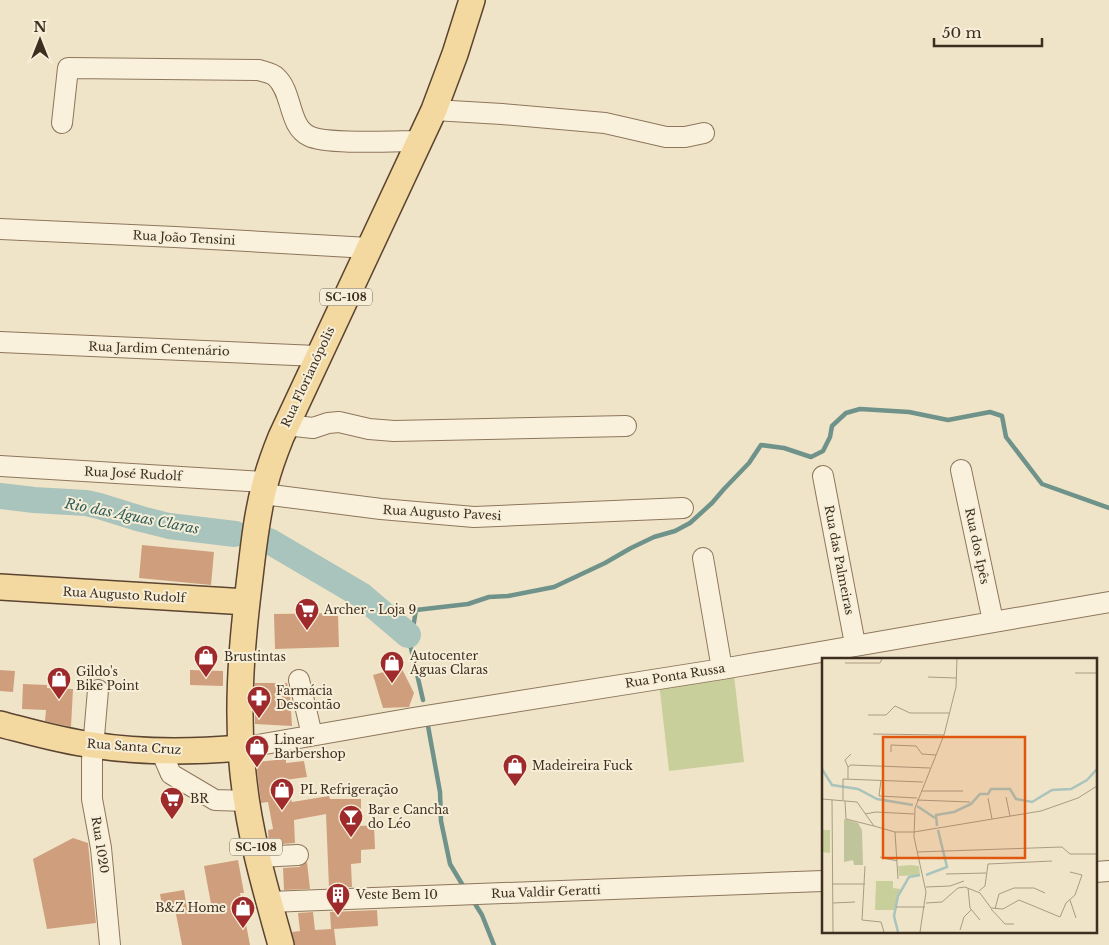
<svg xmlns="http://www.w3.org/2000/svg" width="1109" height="945" font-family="'Libre Baskerville',serif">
<rect width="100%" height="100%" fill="#f0e4c8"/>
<path fill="#c9cf9b" d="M734,675L744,762L669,771L659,683Z"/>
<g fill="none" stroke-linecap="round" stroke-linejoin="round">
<path stroke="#6f938a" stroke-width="4.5" d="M423,700L408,635L413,628L416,610L468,604L489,597L508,596L554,587L605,563L631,548L654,537L675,531L690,523L712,503L724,489L749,463L761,445L784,448L811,457L823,451L830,437L832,426L846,413L860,409L909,412L948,420L990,412L1002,416L1006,437L1042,484L1109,508
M428,726L440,792L441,821L450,864L465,889
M472,899L482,915L494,945"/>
<path stroke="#a9c4bc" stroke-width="26" d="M0,496L34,500L86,503L99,506L141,519L169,526L235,534
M269,541L361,595L408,635"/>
</g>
<path fill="#cf9f7d" d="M142,545L214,552L211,585L139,578Z
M338,613L339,647L275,649L274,614Z
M401,667L414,693L409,707L383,708L373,675Z
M0,670L15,671L13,692L0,691Z
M190,670L223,671V686L190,685Z
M255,683H287L290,695L292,726L255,724Z
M23,684L47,685V688L73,689L71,727L45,721L46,710L22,709Z
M286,759V763L304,761L307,777L285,780L292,802L329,796L330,799H361V826L374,825L375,849L361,850V863L351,864L352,887L329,888L326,814L294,820L295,843L269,845L268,830L273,829L268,802L261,803L256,762Z
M73,838L88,843L96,923L47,929L33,859Z
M238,860L244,893H240L250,945H182L175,909L163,911L160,894L184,890L187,909L211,904L204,866Z
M307,862L310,889L284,890L283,868L299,867Z
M377,910L378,926L334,929L336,945H295L292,932L300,931L298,913L313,912L315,930L331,929L330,912Z"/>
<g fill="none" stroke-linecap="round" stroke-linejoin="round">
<defs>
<path id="minor" d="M434,110L502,114L605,123L666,137H685L704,133
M62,123L68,68L259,70C264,72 272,73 276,77C293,92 288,126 309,136C326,145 398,141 420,141
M0,229L175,237L369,248
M0,342L317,356
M286,425L313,428L328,423L339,422L369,429L394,431L626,426
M0,466L265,482
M961,470L993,621
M823,476L855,644
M263,494L381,509L474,517L683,508
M703,558L722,669
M299,680L312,735
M98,690L92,760V799L101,848L110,945
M241,748L413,718L722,669L1109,602
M161,751L171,774L215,800L247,801
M258,857L298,855
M1095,872L1109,871
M269,902L823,881"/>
<path id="major" d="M0,587L247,602
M0,724C31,732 61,741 93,745C142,753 192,752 241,748
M281,945C266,891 250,837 244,782C236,717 241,650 249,585C253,552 256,517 265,484C269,468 275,452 281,437L434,110L455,54L472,0"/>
</defs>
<use href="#minor" stroke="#8d765c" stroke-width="22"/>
<use href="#major" stroke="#5b4430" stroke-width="28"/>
<use href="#minor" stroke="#faf1dc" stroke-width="20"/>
<use href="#major" stroke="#f3d9a0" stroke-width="25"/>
</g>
<defs>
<symbol id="supermarket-pin" viewBox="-11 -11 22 30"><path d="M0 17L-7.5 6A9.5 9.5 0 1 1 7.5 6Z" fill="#9e2a2b" stroke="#f7eed8"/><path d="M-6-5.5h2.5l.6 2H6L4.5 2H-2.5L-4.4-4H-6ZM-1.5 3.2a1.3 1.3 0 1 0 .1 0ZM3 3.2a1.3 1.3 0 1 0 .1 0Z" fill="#fff"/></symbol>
<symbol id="shop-pin" viewBox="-11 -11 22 30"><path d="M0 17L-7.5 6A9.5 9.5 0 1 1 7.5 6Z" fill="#9e2a2b" stroke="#f7eed8"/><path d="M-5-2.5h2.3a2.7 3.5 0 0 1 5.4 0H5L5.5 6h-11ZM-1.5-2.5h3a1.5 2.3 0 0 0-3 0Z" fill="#fff"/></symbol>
<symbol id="pharmacy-pin" viewBox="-11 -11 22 30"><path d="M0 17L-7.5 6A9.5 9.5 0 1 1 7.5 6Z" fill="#9e2a2b" stroke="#f7eed8"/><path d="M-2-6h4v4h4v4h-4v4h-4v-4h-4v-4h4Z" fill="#fff"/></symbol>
<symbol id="bar-pin" viewBox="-11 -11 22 30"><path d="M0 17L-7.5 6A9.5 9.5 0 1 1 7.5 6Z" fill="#9e2a2b" stroke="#f7eed8"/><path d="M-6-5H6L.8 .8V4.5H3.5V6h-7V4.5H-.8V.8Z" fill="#fff"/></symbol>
<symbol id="building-pin" viewBox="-11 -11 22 30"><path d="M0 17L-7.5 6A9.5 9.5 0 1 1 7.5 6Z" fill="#9e2a2b" stroke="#f7eed8"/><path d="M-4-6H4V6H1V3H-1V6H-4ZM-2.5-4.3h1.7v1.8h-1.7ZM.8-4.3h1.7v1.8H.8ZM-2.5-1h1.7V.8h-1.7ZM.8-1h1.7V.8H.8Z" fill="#fff"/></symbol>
</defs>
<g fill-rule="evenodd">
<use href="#supermarket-pin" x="293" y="596" width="28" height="38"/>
<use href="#shop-pin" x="192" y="643" width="28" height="38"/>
<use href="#shop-pin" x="378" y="649" width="28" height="38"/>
<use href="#shop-pin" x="45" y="665" width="28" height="38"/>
<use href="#pharmacy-pin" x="245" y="684" width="28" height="38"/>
<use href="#shop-pin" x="243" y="733" width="28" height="38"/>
<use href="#shop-pin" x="501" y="752" width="28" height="38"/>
<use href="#shop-pin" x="268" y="776" width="28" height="38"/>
<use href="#supermarket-pin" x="158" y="785" width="28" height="38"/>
<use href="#bar-pin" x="337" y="803" width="28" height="38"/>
<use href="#building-pin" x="324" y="881" width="28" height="38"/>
<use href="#shop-pin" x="229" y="894" width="28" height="38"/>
</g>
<g text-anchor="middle" stroke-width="4" stroke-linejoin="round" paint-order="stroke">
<g fill="#f7eed8" stroke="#756857" stroke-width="1">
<rect x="320" y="288.5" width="52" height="17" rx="4"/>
<rect x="230" y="838.5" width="52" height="17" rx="4"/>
</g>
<g font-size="11" font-weight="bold" fill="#3d2e20">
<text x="346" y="301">SC-108</text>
<text x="256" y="851">SC-108</text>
</g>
<g font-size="12" fill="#3d2e20" stroke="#f7eed8">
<text transform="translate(184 238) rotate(3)" y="4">Rua João Tensini</text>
<text transform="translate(159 349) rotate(2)" y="4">Rua Jardim Centenário</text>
<text transform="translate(308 377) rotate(-65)" y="4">Rua Florianópolis</text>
<text transform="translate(133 474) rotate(3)" y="4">Rua José Rudolf</text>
<text transform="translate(442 513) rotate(3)" y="4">Rua Augusto Pavesi</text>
<text transform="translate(977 546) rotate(78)" y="4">Rua dos Ipês</text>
<text transform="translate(839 560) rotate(79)" y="4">Rua das Palmeiras</text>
<text transform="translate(124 595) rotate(3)" y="4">Rua Augusto Rudolf</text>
<text transform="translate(675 676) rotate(-9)" y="4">Rua Ponta Russa</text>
<text transform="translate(134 747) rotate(4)" y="4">Rua Santa Cruz</text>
<text transform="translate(100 845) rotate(81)" y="4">Rua 1020</text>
<text transform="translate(546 892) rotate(-2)" y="4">Rua Valdir Geratti</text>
</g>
<g font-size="12" fill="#3d2e20" stroke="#f7eed8" text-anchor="start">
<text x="324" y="614">Archer - Loja 9</text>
<text x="410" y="660">Autocenter<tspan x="410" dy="14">Águas Claras</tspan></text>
<text x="224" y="661">Brustintas</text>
<text x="76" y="676">Gildo's<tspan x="76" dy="14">Bike Point</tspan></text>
<text x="276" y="695">Farmácia<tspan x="276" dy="14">Descontão</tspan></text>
<text x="274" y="744">Linear<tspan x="274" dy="14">Barbershop</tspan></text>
<text x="532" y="770">Madeireira Fuck</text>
<text x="300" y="794">PL Refrigeração</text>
<text x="190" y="803">BR</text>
<text x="368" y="814">Bar e Cancha<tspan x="368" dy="14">do Léo</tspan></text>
<text x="356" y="899">Veste Bem 10</text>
<text x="226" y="912" text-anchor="end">B&amp;Z Home</text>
</g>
<g font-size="14" font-style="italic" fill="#2f5d5a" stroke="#f7eed8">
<text transform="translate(132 516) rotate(11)" y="5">Rio das Águas Claras</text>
</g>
</g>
<g transform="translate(822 658)">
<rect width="275" height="275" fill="#f0e4c8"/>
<path d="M0,172H8V195L0,194ZM89,207L97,208L98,217L77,218L76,208ZM54,223H71V230L78,231L72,252H53Z" fill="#c9cf9b"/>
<path d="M22,161L36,165L40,172L41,207H32L31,202L22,204Z" fill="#bfc49a"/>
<path fill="none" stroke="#a9c4bc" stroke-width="2.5" d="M0,111L10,127L36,131L55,141L91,147M95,148L113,160M115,168L114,157L132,154L149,146L158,136H166L169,131H188L194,141L210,144L230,132L249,131L265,122L275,111M104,217L125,209L116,172M76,274L72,258L76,238L87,219L98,217"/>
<path fill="none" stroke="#a89b85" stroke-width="1" d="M23,5H58L60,1M253,15H275M106,19L134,20M46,57H64L73,48L88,55H127M51,76L122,77M69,94V87L94,88L100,96L114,97M26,109L23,102L29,96M26,121V109L29,107L108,110M59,122L57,138L95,140M100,133H141M184,139L188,158M166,140L170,161M0,141L35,144L52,168L73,174H92M10,142L11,274M21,142V121L101,124M95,142L148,144M23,143L24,161L52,168M43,156L54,154L92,156M73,174L76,221M92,174L219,153L256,140L275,128M95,194L240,189L248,196H275M58,199L75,203M43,208L40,262L59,264L62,274M124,216L164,215M10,226H43M104,229L128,228L142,223M146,230L148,250L158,262M157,233L163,228L166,206L230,203M248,242L254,260M11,245L33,244M104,245L120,244L136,230L143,229L158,235L169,250L181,251L197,242L238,259L244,245L253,237L260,217L248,214M74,249H103M169,251L183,266H192M173,251L177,236L192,230H212L223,235M138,272L142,259L149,252M98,274L104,234L92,179L93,150L122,77L134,29L135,1"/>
<path fill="#df570d" fill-opacity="0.15" stroke="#df570d" stroke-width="2.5" d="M61,79H203V200H61Z"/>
<rect width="275" height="275" fill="none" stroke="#3d2e20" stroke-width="2.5"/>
</g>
<g transform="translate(40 40)" stroke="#f7eed8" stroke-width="4" paint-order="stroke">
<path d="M0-4L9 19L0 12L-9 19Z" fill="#3d2e20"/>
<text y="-8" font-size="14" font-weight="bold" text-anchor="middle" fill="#3d2e20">N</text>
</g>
<path d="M934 38v8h108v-8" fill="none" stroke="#3d2e20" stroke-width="2.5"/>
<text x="942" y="38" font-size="15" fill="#3d2e20" stroke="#f7eed8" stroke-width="4" paint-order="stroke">50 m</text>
</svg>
